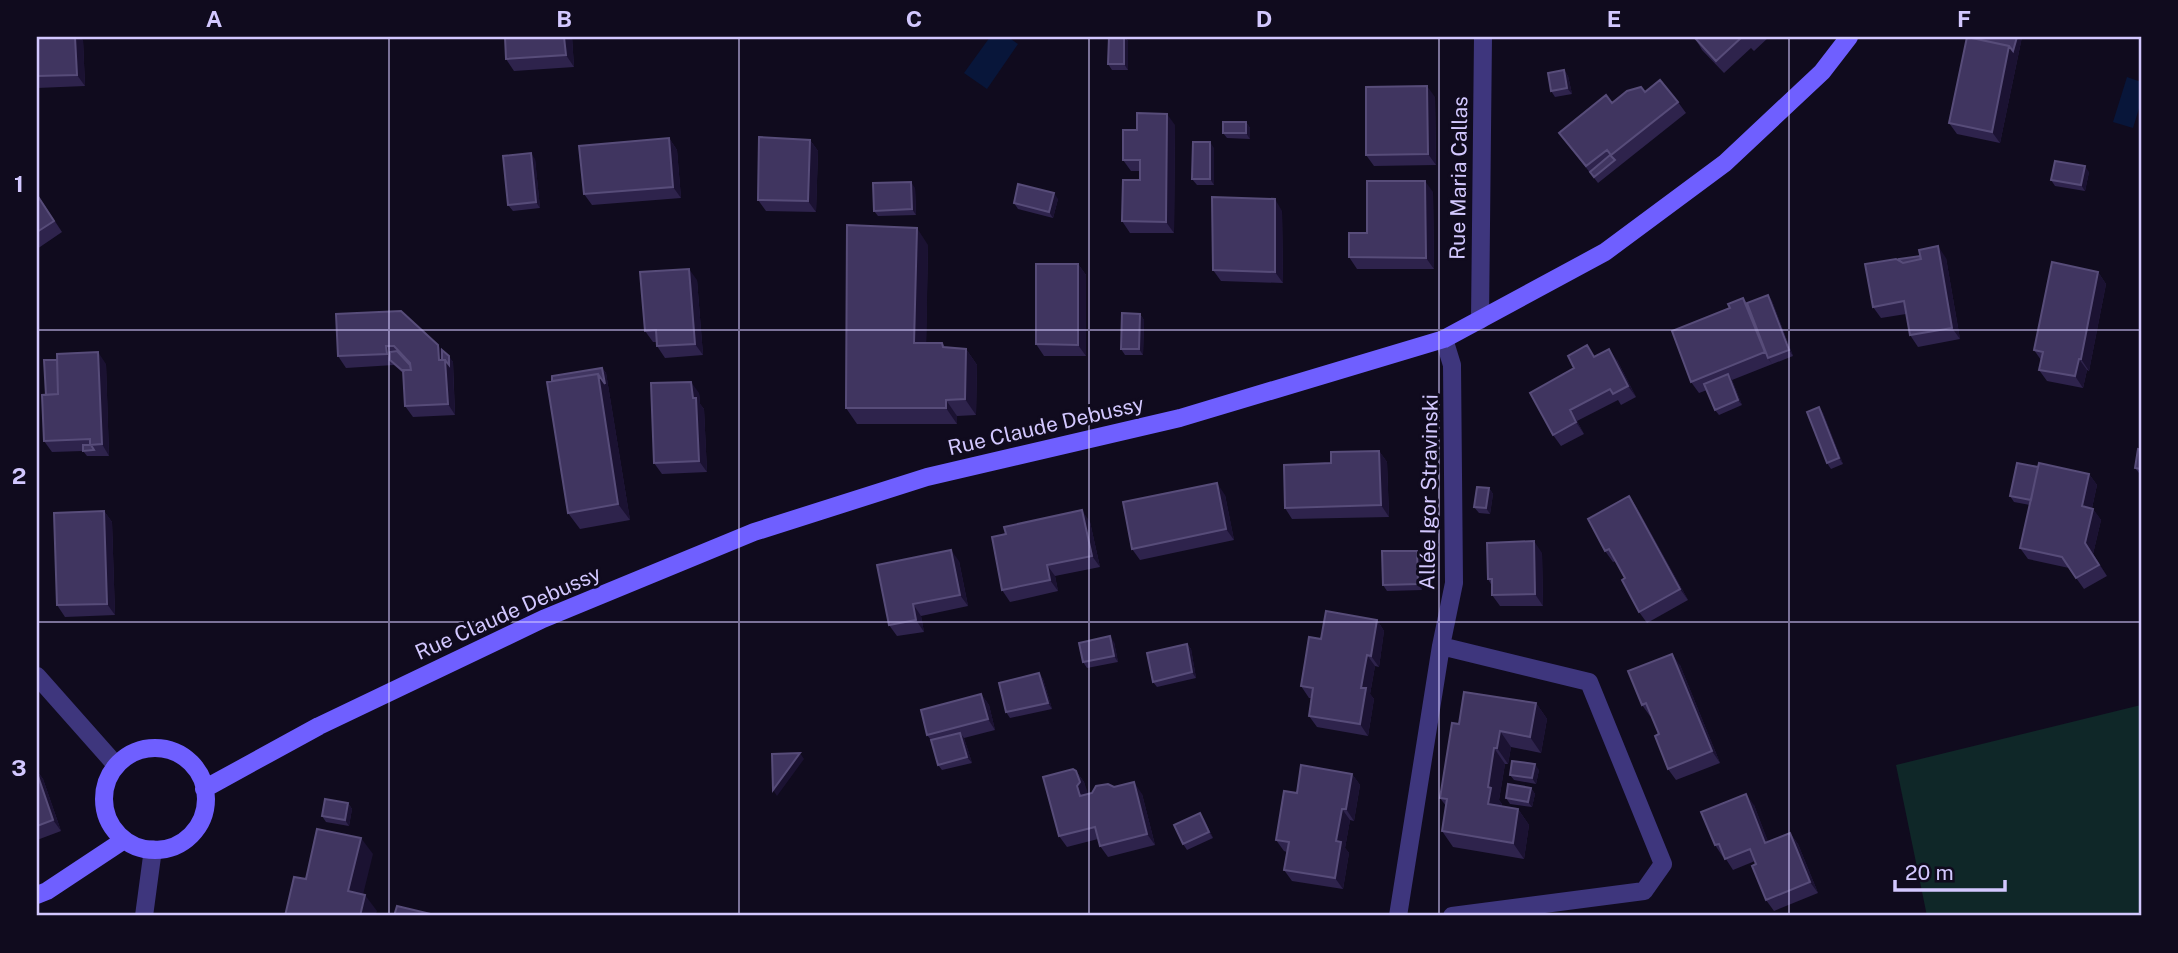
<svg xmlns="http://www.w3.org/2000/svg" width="2178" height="953" font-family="'Public Sans',sans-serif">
<rect width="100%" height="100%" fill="#100b1e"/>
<path fill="#0f2728" d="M2141,705V916H1927L1896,765Z"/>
<path fill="#08163a" d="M990,37H1008L1018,44L987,89L964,73Z
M2127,77L2141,82V102L2133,128L2113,122Z"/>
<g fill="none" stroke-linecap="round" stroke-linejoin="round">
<path stroke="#3e367d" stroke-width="18" d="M1480,320L1483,37
M1441,646L1589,682L1663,864L1644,891L1452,916
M37,676L115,764
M144,916L153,849
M1398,916L1441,646L1454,583L1452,365L1444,339"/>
<path stroke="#6f5fff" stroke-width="18" d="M104 799a51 51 0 1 1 102 0a51 51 0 1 1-102 0Z
M204,789L319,726L543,619L754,532L927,477L1180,418L1444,339L1605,252L1725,163L1822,72L1849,37
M37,895L47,891L124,840"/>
</g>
<path fill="#2e234c" d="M37,37L83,40L85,86L37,88Z
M572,37L574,67L514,71L506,59Z
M1109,37H1125L1128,41V70H1112L1108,64Z
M1696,37H1769L1754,51L1751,48L1724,73L1702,50L1695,38Z
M1972,37H2022L2000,143L1957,134L1949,123Z
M1564,70L1568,76L1572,94L1555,97L1551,91Z
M1645,92L1678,102L1686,113L1598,183L1559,133L1612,103Z
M1435,97L1436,165L1374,166L1366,155Z
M1246,122L1250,128V139L1227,138L1223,133Z
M1175,125L1174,233H1130L1122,221L1140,180V171H1131L1123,160L1137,130Z
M669,138L677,150L681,198L592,205L584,194Z
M810,140L818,151L816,212L766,211L758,200Z
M1214,148V185H1197L1192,179Z
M535,159L540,208L513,211L508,205Z
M2089,172L2085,191L2055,186L2051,180Z
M915,188L916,215L878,216L874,211Z
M1433,192L1434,269H1357L1349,257L1367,233Z
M37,194L62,232L37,249Z
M1058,199L1053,218L1018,209L1014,203Z
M1282,211L1283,283L1221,281L1213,270Z
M928,245L926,343H942L946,348L966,349L977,365L976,415L957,416V424H857L846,408Z
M1946,258L1960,339L1918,347L1910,335L1906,314L1881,318L1873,307L1900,261Z
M1078,264L1086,275V356H1044L1036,344Z
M2098,272L2106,284L2089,371L2087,370L2083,388L2047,381L2039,370L2041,360L2034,350Z
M697,280L703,355L665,358L657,346V342H653L645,331Z
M1768,295L1772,301L1793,356L1732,380L1742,405L1719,415L1715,410L1707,390L1699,393L1691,382L1743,298L1747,303Z
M336,314L442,350L453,362L455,415L413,417L405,406L404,374L394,365L346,368L338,356Z
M1140,314L1144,320L1143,355H1125L1121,349Z
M1595,357L1617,360L1636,397L1621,405L1618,400L1577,421L1584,434L1561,446L1553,435Z
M106,364L109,456H87L83,451L52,452L44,441L46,395Z
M602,368L606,373L630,520L580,529L568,513Z
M699,393L700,404L704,409L707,472L662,474L654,463Z
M1819,407L1823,413L1843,464L1831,469L1827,463Z
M2141,450V474L2139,473L2135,468Z
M1379,451L1387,462L1389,517L1292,519L1285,508L1331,463Z
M2038,467L2089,474L2097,485L2092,508L2101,520L2093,554L2107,576L2084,589L2069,568L2028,559L2020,548L2030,505L2014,502L2010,496Z
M1489,488L1493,494L1490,514L1479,513L1474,507Z
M1225,495L1234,540L1140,560L1132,549Z
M1629,496L1637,508L1688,600L1647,623L1639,612L1625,578L1616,561L1613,562L1605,551Z
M104,511L112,522L115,615L65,617L57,605Z
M1090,522L1100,567L1055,576L1058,591L1010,602L1002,590Z
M1417,551L1421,557L1422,590L1387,591L1383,585Z
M1542,553L1543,606H1500L1492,595V586L1488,579Z
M959,561L968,606L921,616L924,632L897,636L889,625Z
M1377,620L1384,631L1379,667L1375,666L1372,683L1370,694L1374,699L1368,736L1317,727L1309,716L1312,698H1309L1301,686L1321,639Z
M1114,642L1118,662L1087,668L1083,662Z
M1187,644L1191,649L1196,678L1157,687L1153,682Z
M1680,665L1720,763L1676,780L1668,769L1659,734L1651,716H1650L1642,705Z
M1039,673L1043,679L1052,709L1010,718L1006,712Z
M981,694L989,705L995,730L964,738L972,763L942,770L938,765L931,740L927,735Z
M1536,703L1547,719L1541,753L1511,747L1508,764H1505L1499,800L1502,804V807L1518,809L1529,825L1524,859L1453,847L1442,831L1446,806L1440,798L1459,724Z
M1539,770L1536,784L1514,780L1510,775Z
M37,771L43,779L61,831L37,840Z
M1076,771L1084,782L1087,794L1114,787L1142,794L1155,845L1108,857L1100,846L1098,839L1067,847L1059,836Z
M1352,774L1360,785L1354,821L1350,820L1345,848L1349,853L1343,889L1292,881L1284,870L1287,852L1284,851L1276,840L1297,793Z
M1531,788L1535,794L1532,807L1510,804L1506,798Z
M348,803L352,809L349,826L326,822L322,816Z
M1754,805L1768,842L1790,833L1798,844L1818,893L1774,911L1766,900L1755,861L1733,870L1724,856L1723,857L1715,845Z
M1200,813L1204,819L1213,838L1187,850L1183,844Z"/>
<path fill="#1b1232" d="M75,37H80L83,40L85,86L77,75Z
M564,37H572L574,67L566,55Z
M1124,37L1128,41V70L1124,64Z
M2017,37H2022L2000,143L1992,132L2009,46Z
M1564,70L1568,76L1572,94L1567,88Z
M1427,86L1435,97L1436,165L1428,154Z
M1167,114L1175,125L1174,233L1166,222Z
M1246,122L1250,128V139L1246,133Z
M669,138L677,150L681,198L673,187Z
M810,140L818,151L816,212L808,201Z
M1210,142L1214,148V185L1210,179Z
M531,153L535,159L540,208L536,202Z
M2085,166L2089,172L2085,191L2081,185Z
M1425,181L1433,192L1434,269L1426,258Z
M911,182L915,188L916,215L912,209Z
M1054,193L1058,199L1053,218L1049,212Z
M1275,199L1282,211L1283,283L1275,272Z
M917,228L928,245L926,359L914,343Z
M1938,246L1946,258L1960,339L1952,328Z
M1078,264L1086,275V356L1078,345Z
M689,269L697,280L703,355L695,344Z
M2098,272L2106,284L2089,371L2081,359Z
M1768,295L1772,301L1793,356L1789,350Z
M1743,298L1751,309L1768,358L1772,364L1765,352Z
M1140,314L1144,320L1143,355L1139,349Z
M438,345L446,356V361L453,371L455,415L448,404L439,360Z
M386,346L394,357L390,360L387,354Z
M966,349L977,365L976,415L965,399Z
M1609,349L1617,360L1636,397L1628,386Z
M98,352L106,364L109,456L102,444Z
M449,356L453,362V371L449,365Z
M2079,359L2087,370L2083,388L2075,376Z
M602,368L606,373L630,520L618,504L598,374Z
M1728,374L1732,380L1742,405L1738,400Z
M691,382L699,393L700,404L704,409L707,472L699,461Z
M946,400L957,416V424L946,408Z
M1819,407L1823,413L1843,464L1839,458Z
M1570,410L1577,421L1584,434L1576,422Z
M1379,451L1387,462L1389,517L1381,505Z
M2089,474L2097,485L2090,517L2082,506Z
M1217,483L1225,495L1234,540L1226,529Z
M1489,488L1493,494L1490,514L1486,508Z
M1629,496L1637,508L1688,600L1680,589Z
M2093,509L2101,520L2093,554L2107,576L2085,543Z
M1082,510L1090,522L1100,567L1092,556Z
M104,511L112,522L115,615L107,604Z
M1534,541L1542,553L1543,606L1535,594Z
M951,550L959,561L968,606L960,595Z
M1417,551L1421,557L1422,590L1418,584Z
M1047,565L1055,576L1058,591L1050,580Z
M913,604L921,616L924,632L916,620Z
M1377,620L1384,631L1379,667L1371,656Z
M1110,636L1114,642L1118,662L1114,656Z
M1187,644L1191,649L1196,678L1192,672Z
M1672,654L1680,665L1720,763L1712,751Z
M1367,655L1375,666L1370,694L1374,699L1368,736L1360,724L1361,688Z
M1039,673L1043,679L1052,709L1048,703Z
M981,694L989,705L995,730L988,719Z
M1536,703L1547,719L1541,753L1530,737Z
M1500,731L1511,747L1508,764L1497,748Z
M960,733L964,738L972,763L967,757Z
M1494,748L1505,764L1499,800L1502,804L1499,820L1488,804V787Z
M800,753L804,759L777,796L773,790Z
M1535,764L1539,770L1536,784L1532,778Z
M37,771L43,779L61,831L53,820Z
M1076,771L1084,782L1088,793L1085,797L1080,796L1077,786Z
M1352,774L1360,785L1354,821L1346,809Z
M1134,782L1142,794L1155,845L1147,834Z
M1531,788L1535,794L1532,807L1528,802Z
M1746,794L1754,805L1773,854L1765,843Z
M348,803L352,809L349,826L345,820Z
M1342,809L1350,820L1345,848L1349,853L1343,889L1335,878L1336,841Z
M1518,809L1529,825L1524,859L1513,843Z
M1200,813L1204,819L1213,838L1209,832Z
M1790,833L1798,844L1818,893L1810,882Z
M361,838L373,854L360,907L348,891Z
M365,895L377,911L375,916H360Z"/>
<path fill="#403560" stroke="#574c79" stroke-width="2" d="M37,37H75L77,75L37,76Z
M505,37H564L566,55L506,59Z
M1109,37H1124V64H1108Z
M1696,37H1742L1716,61L1695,38Z
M1967,37L2009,46L1992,132L1949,123Z
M1972,37H2017L2013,51L2009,46L1972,38Z
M1564,70L1567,88L1551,91L1548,73Z
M1660,80L1678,102L1611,155L1607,150L1586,166L1559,133L1606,95L1612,103L1627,91L1641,87L1645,92Z
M1427,86L1428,154L1366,155V87Z
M1137,113L1167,114L1166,222L1122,221L1123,180H1140V160H1123V130H1137Z
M1223,122H1246V133H1223Z
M759,137L810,140L808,201L758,200Z
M669,138L673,187L584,194L579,146Z
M1193,142H1210V179H1192Z
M531,153L536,202L508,205L503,156Z
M1610,155L1615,160L1594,177L1590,172Z
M2055,161L2085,166L2081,185L2051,180Z
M1367,181H1425L1426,258L1349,257V233H1367Z
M911,182L912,209L874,211L873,183Z
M1018,184L1054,193L1049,212L1014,203Z
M37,195L54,221L37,232Z
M1212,197L1275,199V272L1213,270Z
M847,225L917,228L914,343H942L943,347L966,349L965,399L946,400V408H846Z
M1938,246L1952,328L1910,335L1904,301L1873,307L1865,264L1896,259L1903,263L1921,259L1919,250Z
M1920,256L1921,259L1903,263L1900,261L1899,259Z
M2052,262L2098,272L2081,359H2079L2075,376L2039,370L2043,352L2034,350Z
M1036,264H1078V345L1036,344Z
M689,269L695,344L657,346L656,330L645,331L640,272Z
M1768,295L1789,350L1768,358L1747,303Z
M1743,298L1765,352L1691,382L1672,331L1730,308L1728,304Z
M401,311L438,345L439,360H445L448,404L405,406L403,370H411L410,363L394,346H386L387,354L338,356L336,314Z
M1122,313L1140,314L1139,349H1121Z
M1587,345L1594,357L1609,349L1628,386L1613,394L1610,389L1570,410L1576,422L1553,435L1530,393L1574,368L1568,356Z
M442,350L449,356V365L445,360H442Z
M397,351L410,365L411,370H403L404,372L390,360V352Z
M98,352L102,444L90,445V439L44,441L42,395L58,394L57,354Z
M44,360H57L58,394L46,395Z
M602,368L605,384L598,374L552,381V376Z
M598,374L618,504L568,513L547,382Z
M1728,374L1738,400L1715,410L1704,384Z
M691,382L693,398H696L699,461L654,463L651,383Z
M1819,407L1839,458L1827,463L1807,412Z
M83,445H91L94,450L83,451Z
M2138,449L2141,450V469L2135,468Z
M1379,451L1381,505L1285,508L1284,465L1331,463V452Z
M2017,463L2038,467L2031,500L2010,496Z
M2039,463L2089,474L2082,506L2093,509L2085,543L2099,565L2076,578L2062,557L2020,548Z
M1217,483L1226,529L1132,549L1123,502Z
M1477,487L1489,488L1486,508L1474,507Z
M1629,496L1680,589L1639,612L1622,580L1625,578L1609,549L1605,551L1588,519Z
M1082,510L1092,556L1047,565L1050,580L1002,590L992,537L1006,534L1004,527Z
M104,511L107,604L57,605L54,513Z
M1534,541L1535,594L1492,595V579H1488L1487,543Z
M951,550L960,595L913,604L916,620L889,625L877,565Z
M1382,551H1417L1418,584L1383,585Z
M1326,611L1377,620L1371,656L1367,655L1364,671L1361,688H1366L1360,724L1309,716L1313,688L1301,686L1305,662L1309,637L1321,639Z
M1110,636L1114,656L1083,662L1079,643Z
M1187,644L1192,672L1153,682L1147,653Z
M1672,654L1712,751L1668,769L1655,736L1659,734L1646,703L1642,705L1628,671Z
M1039,673L1048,703L1006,712L999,683Z
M1464,692L1536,703L1530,737L1500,731L1497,748H1494L1488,787L1491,788L1488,804L1518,809L1513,843L1442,831L1447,799L1440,798L1452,723L1459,724Z
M981,694L988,719L927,735L921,710Z
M960,733L967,757L938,765L931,740Z
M800,753L773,790L772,754Z
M1512,761L1535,764L1532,778L1510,775Z
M1301,765L1352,774L1346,809H1342L1336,841L1341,842L1335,878L1284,870L1289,842L1276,840L1284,791L1297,793Z
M1073,769L1076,771L1080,782L1077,786L1080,796L1092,793L1096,786L1108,784L1114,787L1134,782L1147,834L1100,846L1095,827L1059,836L1043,777Z
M37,773L53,820L37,826Z
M1508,784L1531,788L1528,802L1506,798Z
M1746,794L1765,843L1790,833L1810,882L1766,900L1752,866L1756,864L1750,849L1725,859L1719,844L1715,845L1701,812Z
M325,799L348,803L345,820L322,816Z
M1200,813L1209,832L1183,844L1174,825Z
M317,829L361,838L348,891L365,895L360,916H285L294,877L306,879Z
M397,906L439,916H394Z"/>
<path fill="none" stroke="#d3c8ff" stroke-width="2" stroke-opacity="0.55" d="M389,37V916M739,37V916M1089,37V916M1439,37V916M1789,37V916M37,330H2141M37,622H2141"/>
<g text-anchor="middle" stroke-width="6" stroke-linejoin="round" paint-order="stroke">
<g font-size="21" fill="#d3c8ff" stroke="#100b1e">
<text transform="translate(1459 178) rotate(-89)" y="7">Rue Maria Callas</text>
<text transform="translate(1046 426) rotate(-13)" y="7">Rue Claude Debussy</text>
<text transform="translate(1429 492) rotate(-89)" y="7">Allée Igor Stravinski</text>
<text transform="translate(508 613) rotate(-24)" y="7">Rue Claude Debussy</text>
</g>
</g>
<rect width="2178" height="953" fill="none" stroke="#100b1e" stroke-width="77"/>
<path d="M1895 880v10h110v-10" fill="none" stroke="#d3c8ff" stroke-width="3.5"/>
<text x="1905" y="880" font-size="21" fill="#d3c8ff" stroke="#100b1e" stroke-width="5" paint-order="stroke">20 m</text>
<rect x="38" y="38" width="2102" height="876" fill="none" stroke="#d3c8ff" stroke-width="2.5"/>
<g font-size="23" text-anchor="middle" font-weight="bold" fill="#d3c8ff">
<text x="214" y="27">A</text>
<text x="564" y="27">B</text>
<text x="914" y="27">C</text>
<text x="1264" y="27">D</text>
<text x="1614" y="27">E</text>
<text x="1964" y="27">F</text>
<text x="19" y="192">1</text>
<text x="19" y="484">2</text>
<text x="19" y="776">3</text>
</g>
</svg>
